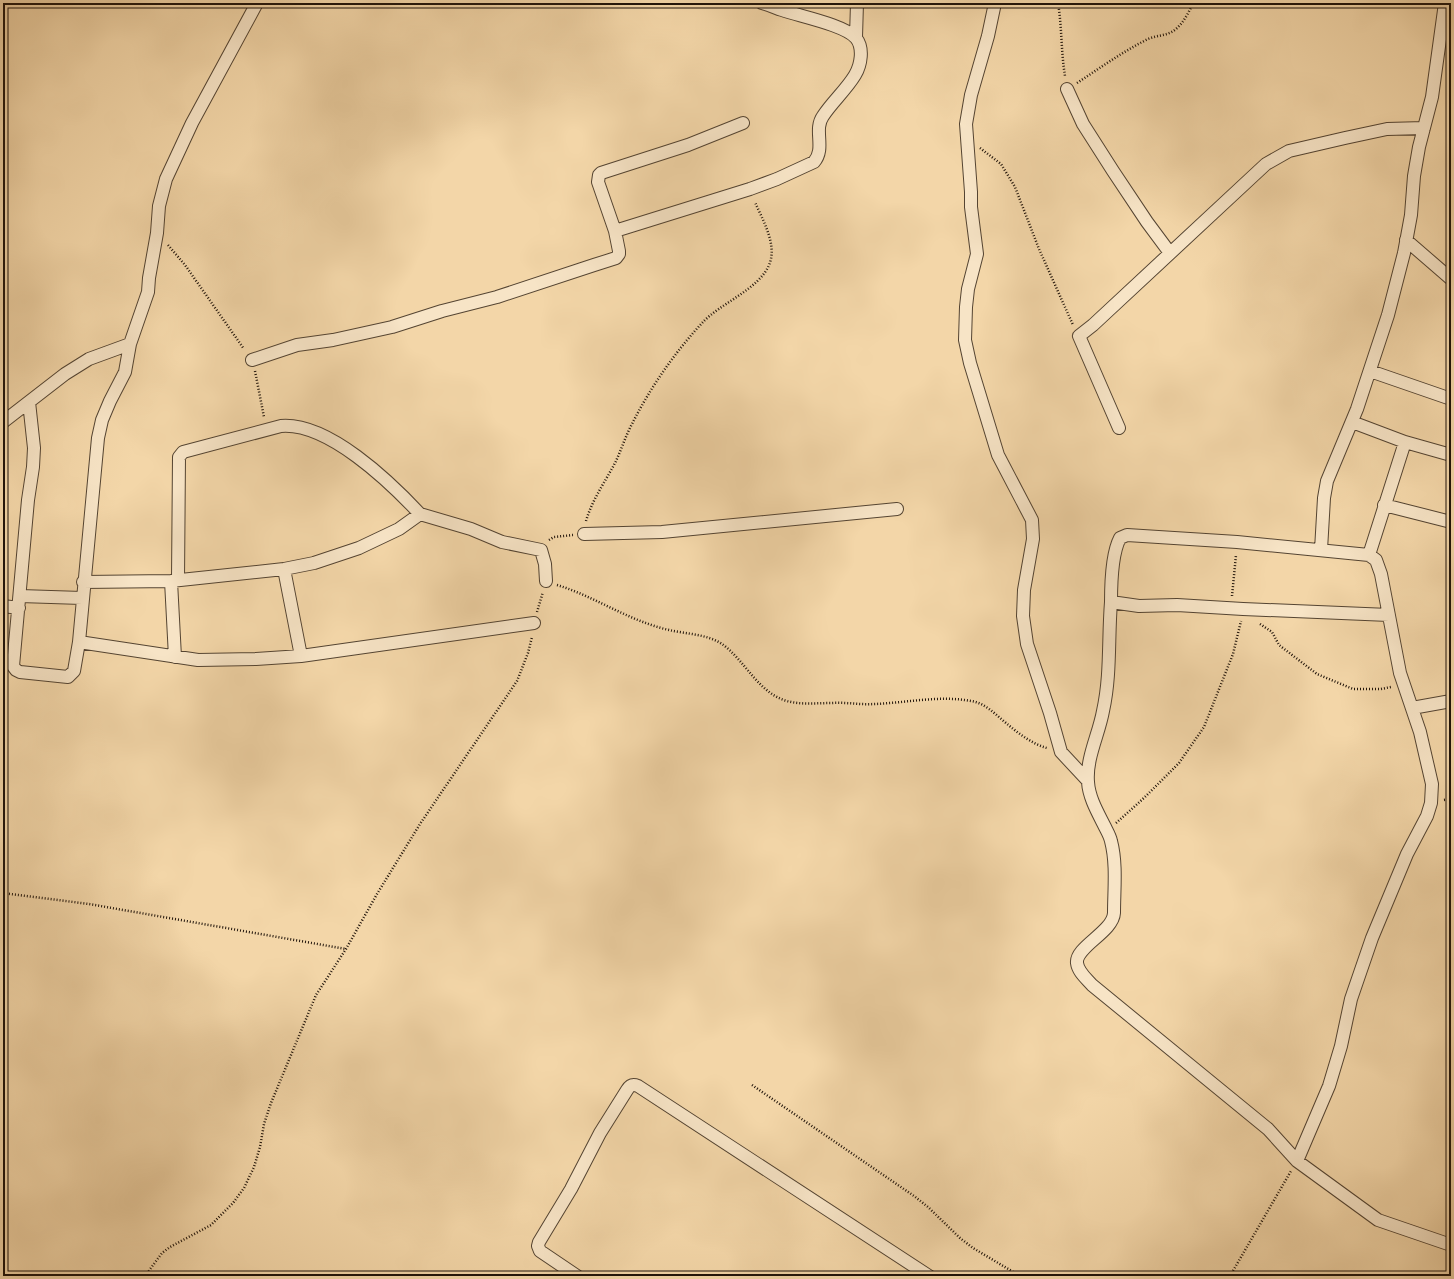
<svg xmlns="http://www.w3.org/2000/svg" width="1454" height="1279" font-family="'EB Garamond',serif">
<rect width="100%" height="100%" fill="#f3d6a8"/>
<filter id="stains"><feTurbulence type="fractalNoise" baseFrequency=".005" numOctaves="4"/><feColorMatrix values="0 0 0 0 .2 0 0 0 0 .09 0 0 0 0 .02 0 0 0 .5 -.17"/></filter>
<radialGradient id="worn" r=".72"><stop offset=".6" stop-color="#630" stop-opacity="0"/><stop offset="1" stop-color="#630" stop-opacity=".3"/></radialGradient>
<g fill="none" stroke-linecap="round" stroke-linejoin="round">
<defs>
<path id="minor" d="M995,3L988,36L971,95L966,124L971,192V207L977,254L968,289L966,307L965,340L970,363L998,455L1032,520L1033,539L1024,590L1023,616L1027,644L1050,713L1061,752L1088,781
M856,37L857,3
M1067,89L1083,124L1113,171L1147,222L1170,253
M615,231L598,182L599,175L601,173L688,145L743,123
M1406,240L1451,279
M252,360L297,345L333,340L392,327L442,311L497,297L594,265L616,258L619,254V251L615,231L750,189L777,179L814,162C826,148 813,130 823,116C832,102 846,90 855,75C861,65 864,48 856,38C845,25 799,16 782,10C776,8 769,5 762,3
M1370,371L1451,399
M29,402L34,448L33,467L28,500L13,666L16,670L20,672L68,677L74,671L79,642L98,438L102,420L110,401L125,372L130,344L148,292L149,278L157,233L159,206L166,179L192,123L257,3
M3,422L65,374L89,359L130,344
M1352,422L1405,442L1451,455
M1119,428L1079,336L1093,325L1266,164L1289,151L1345,138L1387,129L1424,128
M1384,505L1451,522
M584,534L662,532L897,509
M1321,550L1324,498L1327,481L1357,409L1388,315L1404,253L1411,215L1414,176L1419,147L1432,97L1445,3
M1369,555L1405,442
M284,569L301,656
M178,580L179,457L183,452L281,426C328,422 390,482 420,514
M171,581L175,657
M83,582L171,581L284,569L314,563L359,548L399,529L420,514L471,529L502,542L541,550L545,564L546,581
M20,596L82,598
M1111,602C1111,586 1112,553 1120,538L1127,535L1237,542L1369,555L1376,560L1381,574L1400,673L1420,732L1432,784L1431,803L1427,816L1407,854L1372,938L1351,999L1341,1046L1329,1086L1297,1161
M3,606L19,608
M1389,615L1243,609L1177,605L1139,606L1111,602C1108,639 1111,675 1103,711C1099,734 1086,758 1088,782C1089,798 1098,813 1105,827C1107,831 1110,836 1111,841C1117,864 1114,890 1114,913C1113,932 1075,947 1077,963C1078,972 1087,979 1092,985L1268,1129L1297,1161L1378,1220L1451,1245
M79,642L198,660L256,659L301,656L534,623
M1412,708L1451,701
M577,1276L540,1251L538,1246L539,1242L571,1189L600,1133L627,1090C630,1085 633,1084 638,1086L929,1276"/>
</defs>
<use href="#minor" stroke="#544432" stroke-width="14"/>
<path stroke="#1f130a" stroke-width="2.5" stroke-dasharray="1 2" stroke-linecap="butt" d="M1058,3C1062,27 1061,52 1065,76
M1077,83C1100,68 1122,52 1148,39C1157,35 1168,36 1176,29C1184,22 1189,12 1193,3
M980,148L1001,164L1015,187L1039,249L1073,325
M168,245L185,265L244,349
M255,371L264,417
M586,521C592,500 605,482 615,463C621,451 625,437 632,424C650,388 675,352 703,322C721,303 759,289 769,265C778,245 762,219 755,202
M549,540L554,537L573,535
M557,585C587,594 614,611 643,622C651,625 660,628 669,630C686,634 707,634 722,644C745,660 758,693 787,701C801,705 817,703 832,703C846,702 860,705 874,704C906,703 939,695 971,701C985,703 995,714 1006,723C1018,733 1032,744 1047,748
M1232,596L1236,555
M537,612L543,592
M1260,624L1272,632L1279,645L1317,674L1353,689H1381L1391,687
M1444,800L1451,799
M1116,823L1145,797L1179,763L1204,727L1233,654L1241,621
M3,893L89,904L346,949
M752,1085L914,1196L928,1207L960,1238L973,1248L1020,1276
M145,1276L162,1253L170,1247L211,1225L233,1203L244,1188L254,1167L260,1147L264,1124L271,1103L316,995L346,949L377,894L420,824L517,681L528,653L532,637
M1230,1276L1291,1171"/>
<use href="#minor" stroke="#f7e4c6" stroke-width="12"/>
</g>
<rect width="1454" height="1279" fill="none" stroke="#f3d6a8" stroke-width="16"/>
<rect x="4" y="4" width="1446" height="1271" fill="none" stroke="#1f130a" stroke-width="2"/>
<rect x="8" y="8" width="1438" height="1263" fill="none" stroke="#1f130a"/>
<rect width="100%" height="100%" filter="url(#stains)"/>
<rect width="100%" height="100%" fill="url(#worn)"/>
</svg>
